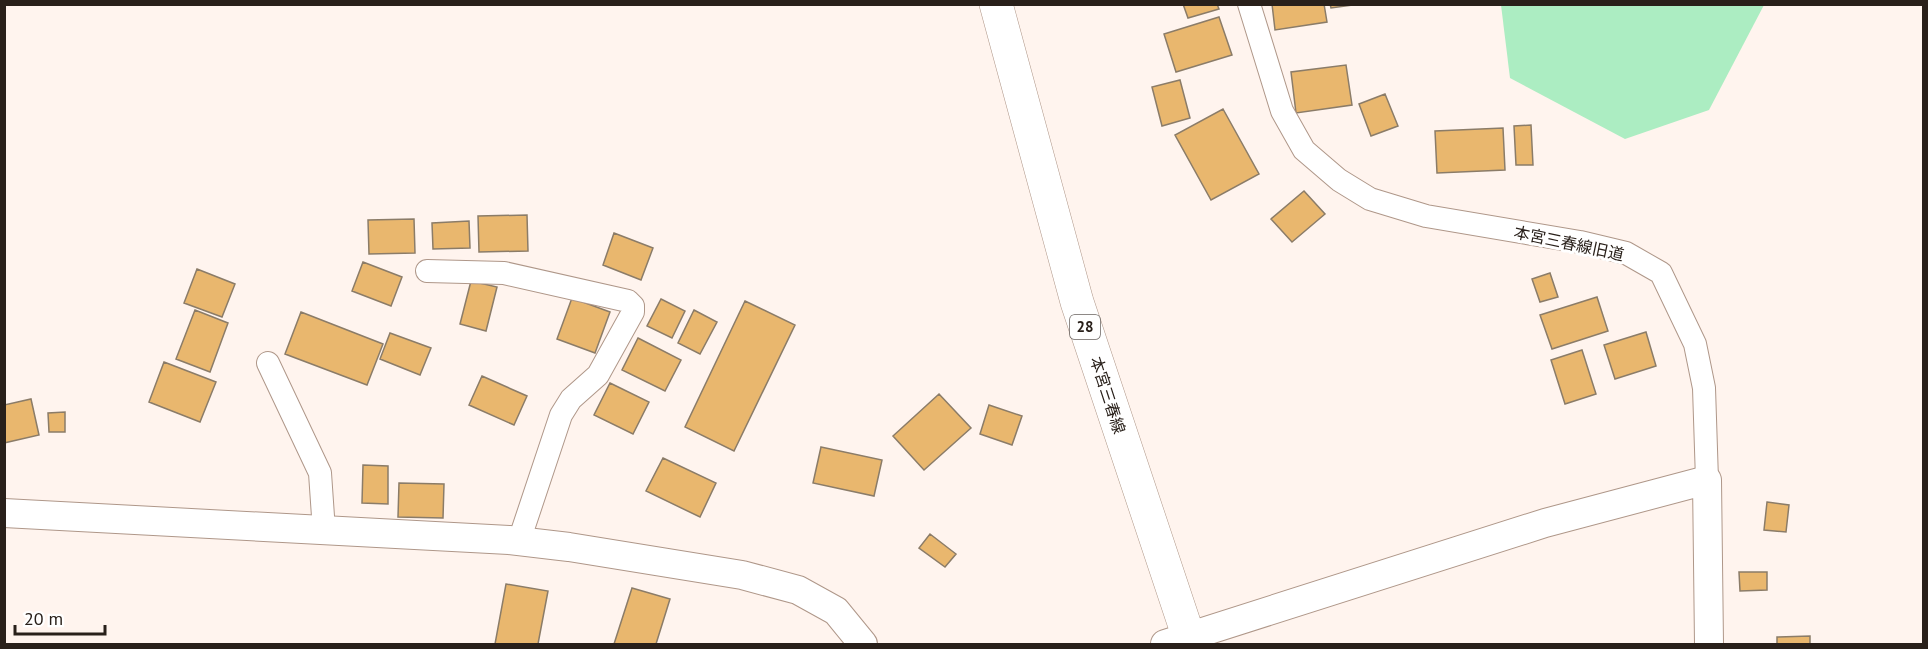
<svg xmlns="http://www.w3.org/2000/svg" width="1928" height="649" font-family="'PT Sans','Noto Sans JP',sans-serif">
<rect width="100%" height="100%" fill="#fff4ee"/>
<path fill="#acedc2" d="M1501,5V4L1764,5L1709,110L1625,139L1510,78Z"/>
<path fill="#e9b76e" stroke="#8b7c68" stroke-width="1.5" d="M1183,4H1217L1219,9L1188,18Z
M1272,4H1324L1327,22L1275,30Z
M1330,4H1352V5L1331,8Z
M1219,17L1232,55L1176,72L1164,34Z
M1346,65L1352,105L1296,113L1291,72Z
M1180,80L1190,118L1162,126L1152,87Z
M1385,94L1398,126L1371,136L1359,104Z
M1223,109L1259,174L1211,200L1175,135Z
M1531,125L1533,165H1516L1514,126Z
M1503,128L1505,170L1437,173L1435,131Z
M1304,191L1325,214L1292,242L1271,219Z
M527,215L528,251L479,252L478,216Z
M414,219L415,253L369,254L368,220Z
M469,221L470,248L433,249L432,223Z
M614,233L653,248L641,280L603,265Z
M363,262L402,277L391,306L352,291Z
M197,269L235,284L222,317L184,303Z
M1550,273L1558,297L1540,302L1532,279Z
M471,281L497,287L486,331L460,324Z
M1597,297L1608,331L1552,349L1540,315Z
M572,298L610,312L595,353L557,339Z
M661,299L685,311L672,338L647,326Z
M745,301L795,325L734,451L685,427Z
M195,310L228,323L210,372L176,359Z
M694,310L717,322L700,354L678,343Z
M301,312L383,344L367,385L285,354Z
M1646,332L1656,366L1615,379L1604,345Z
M390,333L431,348L420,375L380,359Z
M638,338L681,360L665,391L622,370Z
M1582,350L1596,394L1565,404L1551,360Z
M164,362L216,382L200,422L149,402Z
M482,376L527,396L514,425L469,405Z
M610,383L649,402L633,434L594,415Z
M939,394L971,428L924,470L893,436Z
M31,399L39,435L4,443V405Z
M989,405L1022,416L1012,445L980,434Z
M65,412V432H49L48,413Z
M821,447L882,460L874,496L813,483Z
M663,458L716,483L700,517L646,491Z
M363,465L388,466V504L362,503Z
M399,483L444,484L443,518L398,517Z
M1767,502L1789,505L1786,532L1764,530Z
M930,534L956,554L945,567L919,548Z
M1739,572H1767V590L1740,591Z
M506,584L548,591L538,644H495Z
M632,588L670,599L656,644H614Z
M1810,636V644H1777V637Z"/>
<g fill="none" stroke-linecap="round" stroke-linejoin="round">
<defs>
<path id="minor" d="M1249,4L1282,111L1304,150L1339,180L1370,199L1426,216L1580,242L1626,253L1661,273L1695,344L1704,388L1707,480
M427,271L504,273L628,301L633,306V312L598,375L571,399L561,415L519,541
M268,363L320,473L324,531"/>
<path id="tertiary" d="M4,513L509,540L569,547L742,575L798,590L836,611L863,644
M1165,644L1545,523L1707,480L1709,644"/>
<path id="primary" d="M996,4L1077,302L1191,644"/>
</defs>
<use href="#minor" stroke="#af9789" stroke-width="24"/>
<use href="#tertiary" stroke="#af9789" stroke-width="30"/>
<use href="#primary" stroke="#af9789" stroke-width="34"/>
<use href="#minor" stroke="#fff" stroke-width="22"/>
<use href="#tertiary" stroke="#fff" stroke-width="28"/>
<use href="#primary" stroke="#fff" stroke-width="33"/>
</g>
<g text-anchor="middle" stroke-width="6" stroke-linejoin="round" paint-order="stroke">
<rect fill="#fff" stroke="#69635f" stroke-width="1.5" x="1070" y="315" width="30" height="24" rx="4.5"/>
<g font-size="15" font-weight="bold" fill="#29201a">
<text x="1085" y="332">28</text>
</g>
<g font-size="16" fill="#29201a" stroke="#fff">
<text transform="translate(1569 243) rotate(12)" y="6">本宮三春線旧道</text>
<text transform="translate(1108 395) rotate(72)" y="6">本宮三春線</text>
</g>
</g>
<rect width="1928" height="649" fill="none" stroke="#29201a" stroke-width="12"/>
<path d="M15 625v9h90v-9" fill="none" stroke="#29201a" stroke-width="3"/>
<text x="24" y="625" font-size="18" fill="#29201a" stroke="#ffffff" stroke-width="4.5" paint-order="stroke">20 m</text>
</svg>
